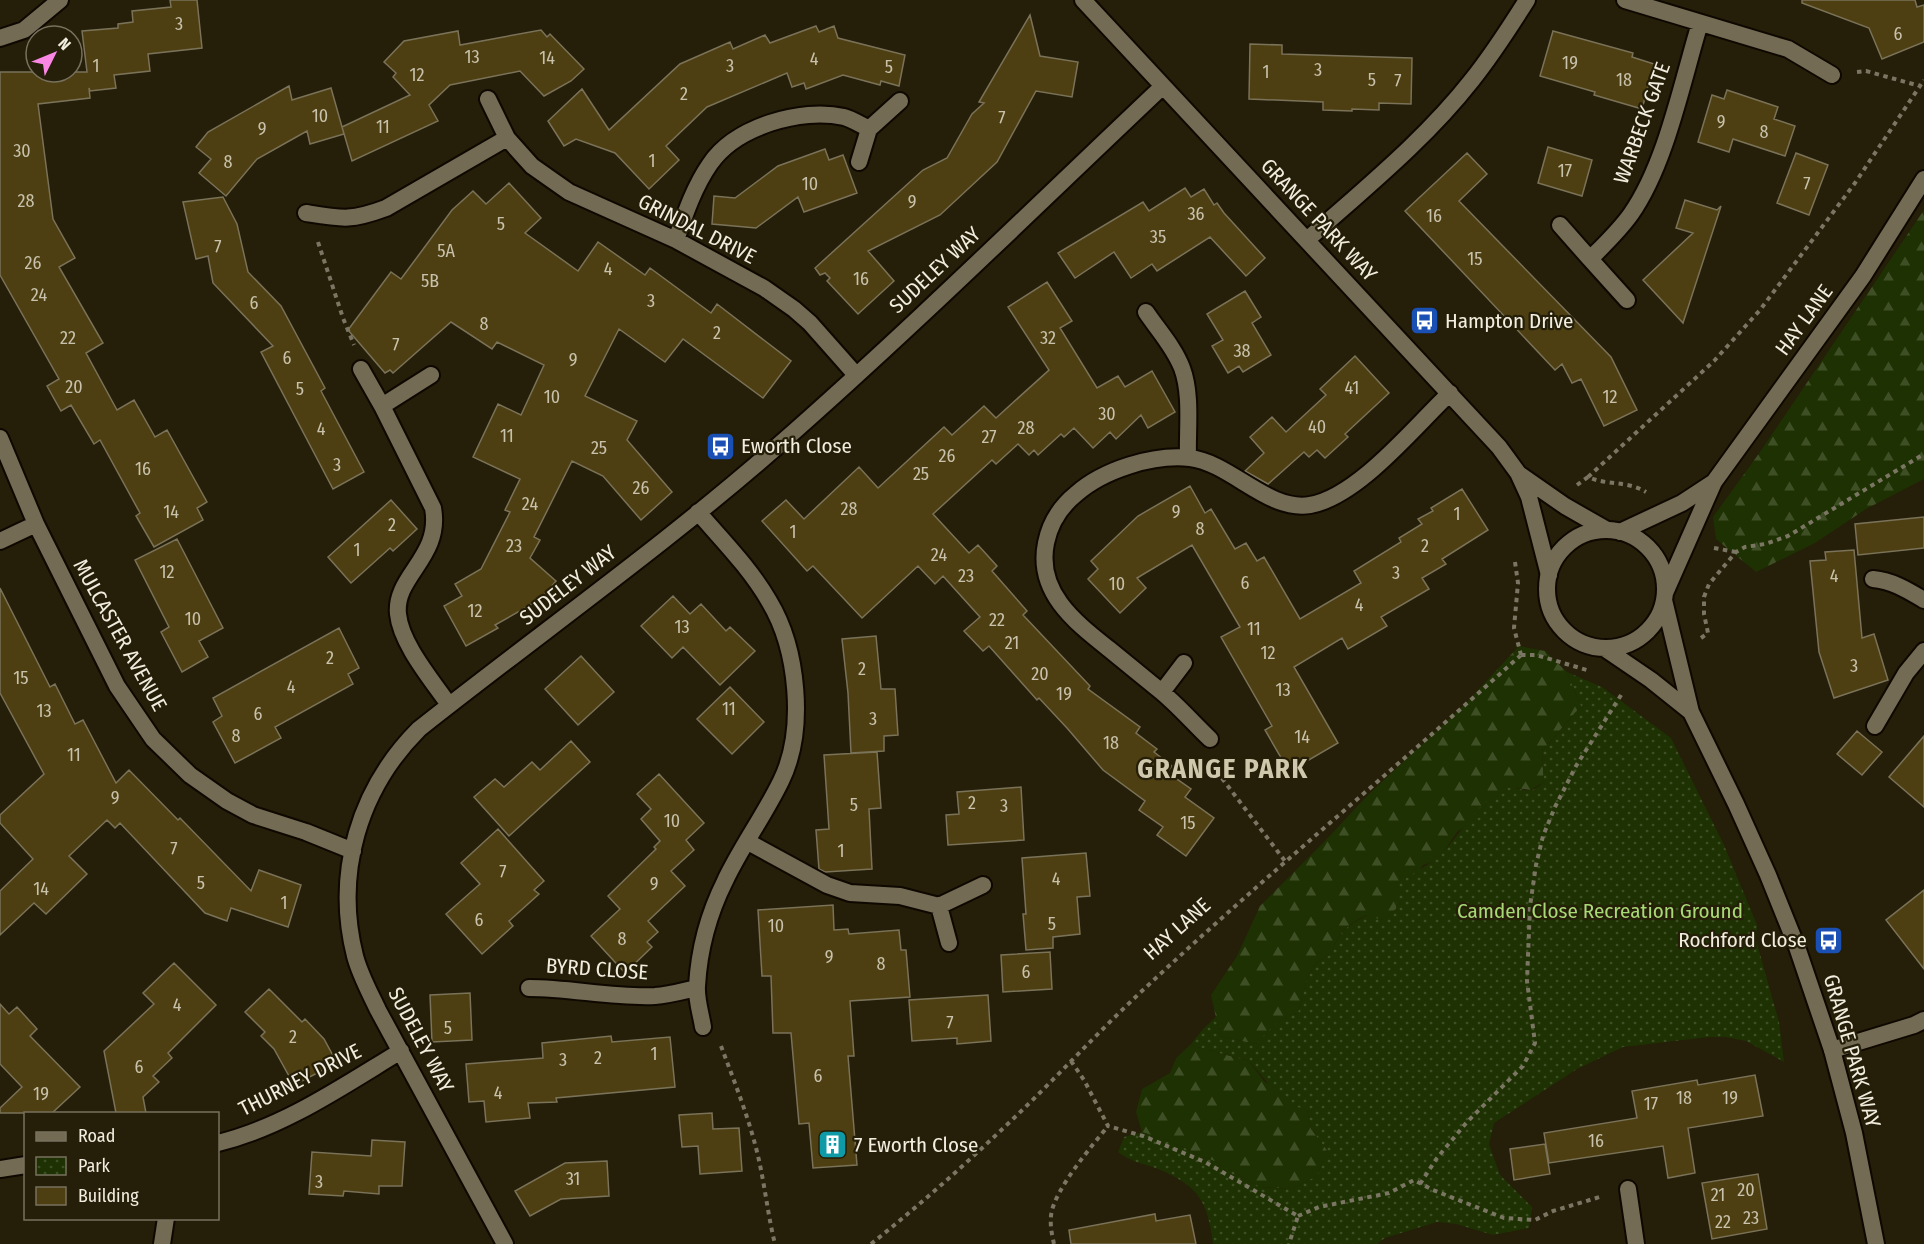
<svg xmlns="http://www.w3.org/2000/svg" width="1924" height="1244" font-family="'Fira Sans Condensed',sans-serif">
<defs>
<pattern id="forest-firs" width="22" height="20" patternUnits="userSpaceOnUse" patternTransform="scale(1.5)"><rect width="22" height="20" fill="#1d3102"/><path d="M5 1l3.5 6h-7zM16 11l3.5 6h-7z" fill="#3e4f26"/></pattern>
<pattern id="park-dots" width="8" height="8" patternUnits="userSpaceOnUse" patternTransform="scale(1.5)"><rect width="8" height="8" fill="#1d3102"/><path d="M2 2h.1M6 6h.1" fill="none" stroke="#3e4f26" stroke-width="1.8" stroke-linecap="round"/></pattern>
</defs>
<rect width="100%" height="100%" fill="#251e08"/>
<path fill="url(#forest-firs)" d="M1924,210V479L1866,509L1815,543L1756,572L1716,539L1713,517L1760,452Z
M1519,646L1545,651L1567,672L1581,706L1542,751L1544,782L1531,790L1516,788L1457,832L1444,851L1434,861L1423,865L1397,909L1381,920L1366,915C1347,925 1338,932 1332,953L1316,963L1307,979L1298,1013C1279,1017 1269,1031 1256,1044L1220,1036L1211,995L1237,956L1260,906L1324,842L1367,796L1466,703Z
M1190,1045L1249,1061L1264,1081L1307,1109L1311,1129L1327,1150L1317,1176L1291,1189L1260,1187L1216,1162L1169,1141L1142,1132L1136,1112L1142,1089L1170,1073L1176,1058Z"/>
<path fill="url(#park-dots)" d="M1567,672L1602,687L1671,738L1724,845L1757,925L1756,940L1779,1022L1784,1062L1746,1041L1725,1037H1709L1623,1047L1577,1069L1494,1123L1489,1144L1500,1175L1532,1207L1529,1228L1493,1235L1456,1224L1437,1222L1385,1238L1377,1244H1213C1208,1206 1202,1189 1165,1172C1147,1163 1135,1165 1118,1152L1124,1137L1142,1132L1169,1141L1216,1162L1260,1187L1291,1189L1317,1176L1327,1150L1311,1129L1307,1109L1287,1105L1249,1061L1190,1045L1204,1028L1216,1017L1220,1036L1256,1044C1269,1030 1279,1017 1298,1013L1307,979L1316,963L1332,953C1338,932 1348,925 1367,915L1381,920L1396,909L1398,884C1411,874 1433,863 1443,852C1463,831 1477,802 1505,789C1513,785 1524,792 1532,790C1536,789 1541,784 1544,782L1542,751L1581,706Z"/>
<path fill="#4d3f11" stroke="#7a7259" stroke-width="1.5" d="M170,0H197L202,48L148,54L150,71L114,75L116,88L90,91L89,88L90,98L38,104L53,219L75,258L59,267L103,343L86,353L117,410L134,400L155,437L167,430L207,502L197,508L203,520L154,547L136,516L140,513L100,440L94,444L71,405L61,411L47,386L59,379L0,275V72H87L82,31L118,28V24L133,22L132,11L171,7Z
M1802,0H1915L1917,7L1924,5V42L1882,59L1869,28L1802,3Z
M1030,15L1040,56L1078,62L1072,97L1036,91L997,162L940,215L868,251L894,281L858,314L827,281L830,278L825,273L820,275L815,268L923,170L947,158L972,114L984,103L979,102Z
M816,26L819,32L834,26L838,38L905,55L899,86L881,81L880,85L843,75L806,89L804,83L792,87L787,73L707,107L666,146L679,160L649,189L615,153L576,139L564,146L548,121L582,89L609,130L680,64L730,42L733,49L765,35L770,43Z
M541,30L547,37L550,34L584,69L571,81L544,96L520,71L450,85L429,105L438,121L352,161L342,127L410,95L393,77L396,73L384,62L404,41L458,31L460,45Z
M1553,31L1633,53L1632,57L1654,64L1642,109L1594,95L1595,92L1540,76Z
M1250,44L1282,45V54L1412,58L1411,104L1379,103V110L1352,109V111L1323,110V102L1249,99Z
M289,86L292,100L331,88L344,134L310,144L307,131L257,159L226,196L199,173L211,159L196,147L208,132Z
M1727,90L1778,107L1774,119L1795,126L1785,156L1733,139L1729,152L1698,142L1712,95L1724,99Z
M1548,147L1592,160L1582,196L1538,183Z
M825,149L829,160L843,155L857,193L804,212L798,197L756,228L712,224L714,196L735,198L778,166Z
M1467,153L1487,174L1459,201L1611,357L1637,410L1604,426L1581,379L1572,383L1562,364L1555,370L1405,211Z
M1796,153L1828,165L1809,215L1777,203Z
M509,183L541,218L525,233L578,271L598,242L645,275L650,268L711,313L717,304L791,361L763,398L683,339L665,362L619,329L585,396L637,421L627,440L672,492L641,520L603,476L572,461L534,537L540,540L530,558L556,581L541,599L495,625L498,628L466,646L444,606L462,596L455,584L481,569L510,512L505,510L520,479L473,457L498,404L521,415L544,365L497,342L492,349L451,322L393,373L390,370L385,373L348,330L391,272L401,279L452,210L473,191L486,204Z
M1185,188L1191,197L1204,189L1214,205L1217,203L1224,213L1265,258L1246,276L1210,237L1157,271L1152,264L1131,278L1114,252L1075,278L1058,253L1143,202L1149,211Z
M223,197L237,224L248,272L281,306L325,388L321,391L364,472L333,489L261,352L273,346L213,283L208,256L196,259L183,202Z
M1685,200L1717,210L1721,206L1683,323L1643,280L1693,233L1676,228Z
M1047,282L1072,321L1060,328L1097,388L1118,376L1125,387L1152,371L1175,412L1148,428L1141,415L1116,439L1110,432L1093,448L1074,428L1064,437L1061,434L1038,455L1034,450L1029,455L1018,444L996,464L992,460L933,514L969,553L978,545L997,566L992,571L1027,611L1023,615L1090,686L1088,689L1140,727L1136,733L1157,749L1154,752L1172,766L1167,772L1191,789L1185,797L1214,818L1186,856L1157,835L1163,827L1139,810L1145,801L1103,770L1067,728L1039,698L1037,700L989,646L983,651L964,631L980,617L943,576L935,584L918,566L862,618L813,566L807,571L762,521L786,500L804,519L859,467L878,488L944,427L952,435L984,406L996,418L1049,370L1008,307Z
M1245,291L1261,317L1252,323L1271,355L1243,372L1239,366L1228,373L1212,346L1223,340L1207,314Z
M1355,356L1389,393L1345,434L1348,437L1325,458L1317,450L1309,457L1304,452L1268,484L1245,471L1264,453L1250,437L1272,417L1286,432L1326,395L1320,389Z
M1190,486L1205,513L1211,509L1235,549L1246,543L1257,561L1264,557L1300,619L1361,583L1354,571L1401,542L1399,538L1422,524L1418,519L1433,511L1431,508L1462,489L1488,530L1442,559L1446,564L1422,578L1429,589L1381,617L1387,626L1348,649L1342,638L1294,667L1338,743L1295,768L1293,764L1287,768L1265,730L1272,726L1221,637L1240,627L1192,545L1137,578L1146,588L1120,613L1088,579L1098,569L1091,561L1138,516Z
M391,500L417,529L393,551L390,548L351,583L328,557Z
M1924,517V548L1858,555L1855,524Z
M177,539L223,628L199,641L208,657L182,672L161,632L169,627L135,560Z
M1854,550L1862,638L1874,634L1888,680L1834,698L1819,652L1810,561L1826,560L1825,552Z
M0,588L50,687L55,684L75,724L83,720L116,783L129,770L178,820L180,818L251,891L259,870L301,885L288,927L231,908L227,921L205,913L120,823L115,828L107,820L69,856L87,874L46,914L34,903L0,935V891L33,859L0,823V815L44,774L0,693Z
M673,596L690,614L701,604L726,631L730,627L755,651L720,685L683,647L672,658L641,626Z
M339,628L359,668L348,674L353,684L275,727L281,738L235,763L213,722L222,716L213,698Z
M876,636L881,689H895L898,735L884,736V751L851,753L848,693L842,639Z
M581,656L614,692L578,725L545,689Z
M730,687L764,722L732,754L697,719Z
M1857,731L1882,752L1862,775L1837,754Z
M1924,736V807L1889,777Z
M571,741L590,762L509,836L474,797L495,779L504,787L532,762L540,770Z
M877,752L881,808L869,809L872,869L825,872L819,869L816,830L829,829L824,755Z
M659,774L704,823L686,840L694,850L671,871L685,886L648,921L658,932L647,942L652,947L625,973L591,936L620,909L608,896L656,849L654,847L660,841L641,819L651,809L637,794Z
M1021,787L1024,840L948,845L946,815L959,814L957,792Z
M498,829L544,881L534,890L539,894L509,921L513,926L482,954L446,914L480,884L461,863Z
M1086,853L1090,896L1077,897L1080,934L1053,937V948L1026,950L1023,914H1026L1022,858Z
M1924,890V969L1886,920Z
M833,905L834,930L848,929L849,934L899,930L901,950H906L910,997L850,1001L854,1056H848L857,1165L813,1168L809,1123L799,1124L791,1033H773L771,976H762L758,910Z
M1050,952L1052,989L1003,992L1001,955Z
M174,963L216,1005L168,1053L172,1058L153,1076L159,1082L143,1097L146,1113H116L104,1051L154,1004L143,993Z
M269,989L302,1022L305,1019L324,1039L337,1063L294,1085L274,1049L261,1036L265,1032L245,1012Z
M470,993L472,1040L432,1042L430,995Z
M988,995L991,1041L957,1044V1038L912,1041L909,1000Z
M0,1004L9,1014L17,1007L37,1029L30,1036L80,1087L52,1113H0V1108L22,1087L0,1064Z
M611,1036L612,1042L670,1037L675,1087L556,1098L557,1102L528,1103L530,1118L486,1122L484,1101L469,1102L466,1064L543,1058L542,1043Z
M1755,1075L1763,1116L1688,1128L1695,1173L1668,1178L1663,1146L1549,1163L1544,1133L1637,1118L1632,1091L1697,1080L1698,1085Z
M712,1113L713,1129L739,1128L742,1171L700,1174L698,1146L682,1147L679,1115Z
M372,1140L405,1142L402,1186H379V1194L344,1191L343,1196L309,1194L312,1152L371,1156Z
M1545,1144L1550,1174L1514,1180L1510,1149Z
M607,1161L609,1196L561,1199L530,1216L515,1191L565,1163Z
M1758,1174L1767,1229L1712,1239L1702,1183Z
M1155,1214L1156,1221L1190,1215L1196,1244H1071L1069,1230Z"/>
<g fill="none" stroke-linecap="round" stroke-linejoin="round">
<defs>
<path id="service" d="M1873,579C1893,581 1907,590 1924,600
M1875,726L1906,673L1924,651"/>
<path id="minor" d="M1083,0L1499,447L1518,473L1529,497L1549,575
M1625,0L1788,49L1832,75
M0,38L24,30L60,0
M488,99L507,138
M859,162L869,129
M306,213C343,219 351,221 386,208L507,138L532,166L569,192L676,240L764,288L794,309L810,323L856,375
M1560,225L1590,259
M676,240C685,214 694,187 710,164C735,127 801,107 844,117C852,119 861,125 869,129L900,101
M1307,240C1364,189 1425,140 1472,80C1492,55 1510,27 1527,0
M1627,300L1590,259C1604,245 1619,231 1631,214C1666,164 1682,82 1700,23
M1146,312C1158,330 1174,347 1182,368C1192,395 1187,429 1188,458
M361,369L382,406L433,508C442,557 394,576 398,614C401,644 432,680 449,705
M382,406L431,375
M0,438L36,524L117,686L153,739L190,775L227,801L253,815L306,832L353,851
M1519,474L1565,506L1607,530
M698,512C722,540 750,568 769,601C798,649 806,730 781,781C764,816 741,847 725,881C709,913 699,951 697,986C696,999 701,1014 703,1027
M0,541L36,524
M1162,692L1184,663
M1210,739C1193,723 1177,704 1158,689C1142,676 1125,662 1109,649C1075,622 1036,592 1046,543C1050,523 1060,507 1076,494C1103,470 1153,454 1190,458C1231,463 1268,512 1310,505C1358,497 1415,426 1450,393
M748,842L827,885L850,893L900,896L939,906L983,885
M939,906L949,943
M529,988C571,988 613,998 655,996C669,995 683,991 696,988
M1832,1050L1914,1025L1924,1020
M218,1143C284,1127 343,1086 401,1051
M0,1169L26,1165
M1628,1189L1636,1244
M162,1244L166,1218
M505,1244L378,1010C370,993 360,975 355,956C334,873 359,789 419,729C539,634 665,545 780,444C911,329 1036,206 1163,86"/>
<path id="tertiary" d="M1547 589a59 59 0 1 1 118 0a59 59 0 1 1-118 0Z
M1620,532L1682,503L1714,482
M1665,593L1714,482L1863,276L1924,179
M1664,600L1691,712L1736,804L1768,875L1797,947L1832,1050L1854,1133L1876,1244
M1604,648L1651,680L1691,712"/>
</defs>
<use href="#service" stroke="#0e0800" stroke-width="20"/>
<use href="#minor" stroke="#0e0800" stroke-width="20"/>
<use href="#tertiary" stroke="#0e0800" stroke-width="20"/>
<path stroke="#7b7663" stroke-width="4" stroke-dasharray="4.5 4.5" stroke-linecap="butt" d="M1857,72L1866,71L1920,86
M318,242L343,318L354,345
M1588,477L1714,361L1760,310L1855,183L1924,80
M1577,485L1588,477C1608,486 1626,480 1646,492
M1714,548L1736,552
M1515,562L1518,583L1514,628L1521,655
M1701,638L1708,633L1704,614V597L1709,584L1736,552L1745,547L1765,544L1788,536L1924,454
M1521,655H1536L1587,670
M1211,764L1285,861
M721,1046C736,1086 753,1128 761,1170C766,1195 769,1220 775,1244
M1071,1061L1084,1080L1108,1126L1143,1136L1205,1162L1298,1216L1289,1244
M1420,1184L1437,1158L1467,1122L1523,1066L1535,1043L1527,981L1530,906L1536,865L1543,836L1555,807L1576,766L1623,692
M1298,1216L1319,1207L1389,1193L1414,1180L1433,1190L1504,1218L1535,1220L1553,1211L1603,1196
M871,1244C921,1204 968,1162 1014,1118C1058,1076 1099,1031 1143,990C1266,875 1396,768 1521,655
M1054,1244C1052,1235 1050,1226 1051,1216C1053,1191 1092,1146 1108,1126"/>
<use href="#service" stroke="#736b53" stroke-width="16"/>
<use href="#minor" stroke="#736b53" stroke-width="16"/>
<use href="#tertiary" stroke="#736b53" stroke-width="16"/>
</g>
<defs>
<symbol id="bus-square" viewBox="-11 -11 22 22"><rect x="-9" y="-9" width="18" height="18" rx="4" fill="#1a4fb4" stroke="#251e08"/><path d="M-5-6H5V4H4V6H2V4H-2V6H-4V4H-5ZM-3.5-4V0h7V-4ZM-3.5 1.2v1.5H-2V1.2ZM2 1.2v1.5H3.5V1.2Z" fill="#fff"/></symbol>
<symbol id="building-square" viewBox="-11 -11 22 22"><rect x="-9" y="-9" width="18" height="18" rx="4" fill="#0f9aa8" stroke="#251e08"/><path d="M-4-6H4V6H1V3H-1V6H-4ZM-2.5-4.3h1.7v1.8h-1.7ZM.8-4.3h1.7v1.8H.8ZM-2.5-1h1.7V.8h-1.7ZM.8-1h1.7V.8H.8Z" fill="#fff"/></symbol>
</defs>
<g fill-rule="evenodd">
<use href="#bus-square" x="1408" y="304" width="33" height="33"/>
<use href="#bus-square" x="704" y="430" width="33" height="33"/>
<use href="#bus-square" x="1812" y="924" width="33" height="33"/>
<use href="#building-square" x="816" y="1128" width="33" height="33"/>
</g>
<g text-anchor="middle" stroke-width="4.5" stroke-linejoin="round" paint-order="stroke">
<g font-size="18" fill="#c8c2ac">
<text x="179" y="30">3</text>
<text x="1898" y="40">6</text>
<text x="472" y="63">13</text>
<text x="547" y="64">14</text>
<text x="814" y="65">4</text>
<text x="1570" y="69">19</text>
<text x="96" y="72">1</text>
<text x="730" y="72">3</text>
<text x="889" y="73">5</text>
<text x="1318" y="76">3</text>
<text x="1266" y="78">1</text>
<text x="417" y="81">12</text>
<text x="1372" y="86">5</text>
<text x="1624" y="86">18</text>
<text x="1398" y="87">7</text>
<text x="684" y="100">2</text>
<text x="320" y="122">10</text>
<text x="1002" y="124">7</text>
<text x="1721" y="128">9</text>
<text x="383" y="133">11</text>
<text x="262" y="135">9</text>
<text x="1764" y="138">8</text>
<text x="22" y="157">30</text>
<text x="652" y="167">1</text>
<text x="228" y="168">8</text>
<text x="1565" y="177">17</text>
<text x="810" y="190">10</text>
<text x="1807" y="190">7</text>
<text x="26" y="207">28</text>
<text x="912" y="208">9</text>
<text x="1196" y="220">36</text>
<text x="1434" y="222">16</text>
<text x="501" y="230">5</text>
<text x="1158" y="243">35</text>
<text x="218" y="253">7</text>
<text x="446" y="257">5A</text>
<text x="1475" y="265">15</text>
<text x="33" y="269">26</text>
<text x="608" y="275">4</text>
<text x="861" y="285">16</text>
<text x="430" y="287">5B</text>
<text x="39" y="301">24</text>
<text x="651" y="307">3</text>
<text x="254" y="309">6</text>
<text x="484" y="330">8</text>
<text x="717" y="339">2</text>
<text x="68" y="344">22</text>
<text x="1048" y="344">32</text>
<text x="396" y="351">7</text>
<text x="1242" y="357">38</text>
<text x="287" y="364">6</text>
<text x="573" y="366">9</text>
<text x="74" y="393">20</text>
<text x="1352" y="394">41</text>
<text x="300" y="395">5</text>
<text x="552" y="403">10</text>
<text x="1610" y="403">12</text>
<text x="1107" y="420">30</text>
<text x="1317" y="433">40</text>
<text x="1026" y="434">28</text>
<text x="321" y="435">4</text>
<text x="507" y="442">11</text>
<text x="989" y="443">27</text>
<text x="599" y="454">25</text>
<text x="947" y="462">26</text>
<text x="337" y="471">3</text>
<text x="143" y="475">16</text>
<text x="921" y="480">25</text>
<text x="641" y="494">26</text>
<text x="530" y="510">24</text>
<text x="849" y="515">28</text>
<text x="171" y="518">14</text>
<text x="1176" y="518">9</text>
<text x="1457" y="520">1</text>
<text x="392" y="531">2</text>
<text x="1200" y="535">8</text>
<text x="793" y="538">1</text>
<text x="514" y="552">23</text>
<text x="1425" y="552">2</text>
<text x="357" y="556">1</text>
<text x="939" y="561">24</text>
<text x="167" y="578">12</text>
<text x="1396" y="579">3</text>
<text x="966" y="582">23</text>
<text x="1834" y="582">4</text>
<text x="1245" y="589">6</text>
<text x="1117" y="590">10</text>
<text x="1359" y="611">4</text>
<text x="475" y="617">12</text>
<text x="193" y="625">10</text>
<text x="997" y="626">22</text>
<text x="682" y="633">13</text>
<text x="1254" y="635">11</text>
<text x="1012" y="649">21</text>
<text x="1268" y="659">12</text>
<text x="330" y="664">2</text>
<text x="1854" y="672">3</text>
<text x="862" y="675">2</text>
<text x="1040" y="680">20</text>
<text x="21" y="684">15</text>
<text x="291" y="693">4</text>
<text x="1283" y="696">13</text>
<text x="1064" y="700">19</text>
<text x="729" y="715">11</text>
<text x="44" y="717">13</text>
<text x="258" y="720">6</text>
<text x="873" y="725">3</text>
<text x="236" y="742">8</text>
<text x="1302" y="743">14</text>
<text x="1111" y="749">18</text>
<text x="74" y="761">11</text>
<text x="115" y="804">9</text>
<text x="972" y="809">2</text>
<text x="854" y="811">5</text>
<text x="1004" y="812">3</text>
<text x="672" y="827">10</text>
<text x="1188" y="829">15</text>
<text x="174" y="855">7</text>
<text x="841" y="857">1</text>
<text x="503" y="878">7</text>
<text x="1056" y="885">4</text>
<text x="201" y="889">5</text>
<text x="654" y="890">9</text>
<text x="41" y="895">14</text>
<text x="284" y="909">1</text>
<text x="479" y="926">6</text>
<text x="1052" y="930">5</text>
<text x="776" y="932">10</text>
<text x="622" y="945">8</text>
<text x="829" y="963">9</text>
<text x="881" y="970">8</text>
<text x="1026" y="978">6</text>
<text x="177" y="1011">4</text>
<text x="950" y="1029">7</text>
<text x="448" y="1034">5</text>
<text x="293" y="1043">2</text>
<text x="654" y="1060">1</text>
<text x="598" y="1064">2</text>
<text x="563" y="1066">3</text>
<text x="139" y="1073">6</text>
<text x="818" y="1082">6</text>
<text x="498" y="1099">4</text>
<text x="41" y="1100">19</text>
<text x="1684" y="1104">18</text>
<text x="1730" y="1104">19</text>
<text x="1651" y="1110">17</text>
<text x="1596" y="1147">16</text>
<text x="573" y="1185">31</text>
<text x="319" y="1188">3</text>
<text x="1746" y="1196">20</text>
<text x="1718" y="1201">21</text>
<text x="1751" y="1224">23</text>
<text x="1723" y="1228">22</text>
</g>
<g font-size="21" fill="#f1eddf" stroke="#251e08">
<text transform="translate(1642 123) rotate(-70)" y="7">WARBECK GATE</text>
<text transform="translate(1319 220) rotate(47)" y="7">GRANGE PARK WAY</text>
<text transform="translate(697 229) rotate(27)" y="7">GRINDAL DRIVE</text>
<text transform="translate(935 270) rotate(-43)" y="7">SUDELEY WAY</text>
<text transform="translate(1804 320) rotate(-54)" y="7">HAY LANE</text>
<text transform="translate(568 585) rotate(-38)" y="7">SUDELEY WAY</text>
<text transform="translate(120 635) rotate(61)" y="7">MULCASTER AVENUE</text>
<text transform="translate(1177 929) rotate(-42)" y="7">HAY LANE</text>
<text transform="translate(597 969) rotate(4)" y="7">BYRD CLOSE</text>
<text transform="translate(421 1040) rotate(62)" y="7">SUDELEY WAY</text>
<text transform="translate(1852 1051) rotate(74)" y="7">GRANGE PARK WAY</text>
<text transform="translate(300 1080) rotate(-27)" y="7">THURNEY DRIVE</text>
</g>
<g font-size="21" fill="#f1eddf" stroke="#251e08" text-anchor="start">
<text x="1445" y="328">Hampton Drive</text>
<text x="741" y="453">Eworth Close</text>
<text x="1807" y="947" text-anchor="end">Rochford Close</text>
<text x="854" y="1152">7 Eworth Close</text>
</g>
<g font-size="21" fill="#a7d975" stroke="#251e08">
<text x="1600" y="918">Camden Close Recreation Ground</text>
</g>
<g font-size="27" font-weight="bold" letter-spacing="1.5" fill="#d0c8ad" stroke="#251e08">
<text x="1223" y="778">GRANGE PARK</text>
</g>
</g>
<rect x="24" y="1112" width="195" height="108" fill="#251e08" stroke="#77715e" stroke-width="1.5"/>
<rect x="36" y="1132" width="30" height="9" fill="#736b53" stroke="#77715e" stroke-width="1.5"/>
<text x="78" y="1142" font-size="18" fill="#f1eddf">Road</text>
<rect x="36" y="1157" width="30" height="18" fill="url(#park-dots)" stroke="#77715e" stroke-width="1.5"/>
<text x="78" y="1172" font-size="18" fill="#f1eddf">Park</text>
<rect x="36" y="1187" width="30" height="18" fill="#4d3f11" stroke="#77715e" stroke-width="1.5"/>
<text x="78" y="1202" font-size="18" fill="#f1eddf">Building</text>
<g transform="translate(54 54) rotate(47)"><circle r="28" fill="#251e08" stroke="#77715e" stroke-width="1.5"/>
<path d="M0-4.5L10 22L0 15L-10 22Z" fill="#fb87e5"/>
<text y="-9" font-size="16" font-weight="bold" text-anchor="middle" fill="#f1eddf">N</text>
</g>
</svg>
